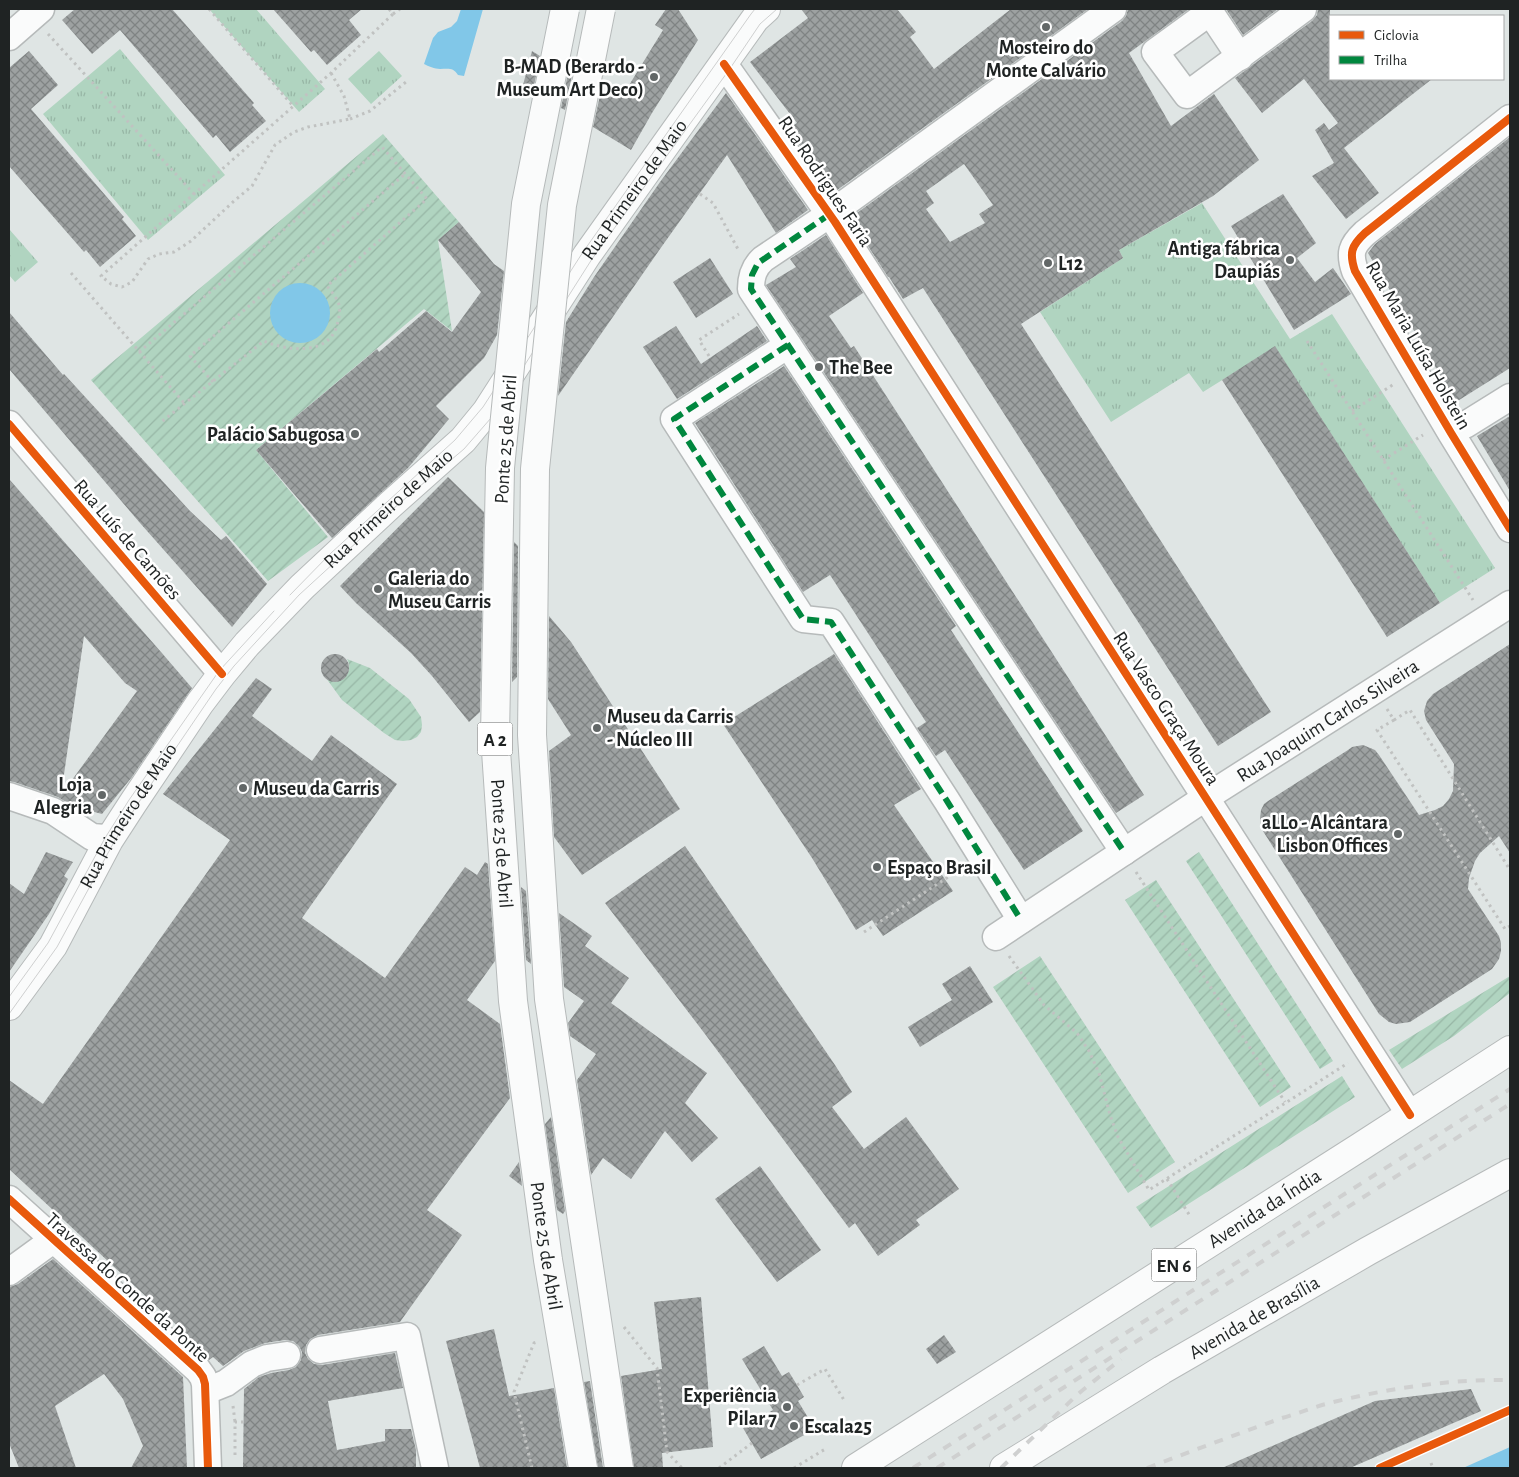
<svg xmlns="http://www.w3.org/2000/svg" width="1519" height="1477" font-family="'Alegreya Sans',sans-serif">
<defs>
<pattern id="grass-tufts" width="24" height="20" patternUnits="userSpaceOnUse" patternTransform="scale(1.25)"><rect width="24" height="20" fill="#b0d4c0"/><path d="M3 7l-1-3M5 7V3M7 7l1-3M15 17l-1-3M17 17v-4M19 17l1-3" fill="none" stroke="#97b6a5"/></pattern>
<pattern id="garden-furrows" width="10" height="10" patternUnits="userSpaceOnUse" patternTransform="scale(1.25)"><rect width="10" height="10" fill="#b0d4c0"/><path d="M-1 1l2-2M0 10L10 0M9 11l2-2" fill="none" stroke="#97b6a5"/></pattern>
<pattern id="building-cross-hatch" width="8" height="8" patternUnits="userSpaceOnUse" patternTransform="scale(1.25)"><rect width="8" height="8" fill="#9da1a1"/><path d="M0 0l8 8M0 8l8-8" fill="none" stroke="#7f8383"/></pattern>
</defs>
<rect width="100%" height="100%" fill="#dfe5e4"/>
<path fill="url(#grass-tufts)" d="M209,9H256L325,89L299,112Z
M120,49L225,175L148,240L43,114Z
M379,51L402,76L371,104L348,79Z
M1202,203L1290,339L1332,314L1495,568L1440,603L1275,347L1203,392L1189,373L1111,422L1040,312L1123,258L1119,250Z
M9,229L38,262L15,282L9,275Z"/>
<path fill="url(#garden-furrows)" d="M383,134L459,222L438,240L452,331L424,309L256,450L328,537L268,581L91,380Z
M347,659L370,668L409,699L421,717L422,725L421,732L417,737L411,740L403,741L395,740L384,733L342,700L326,678C339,687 355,674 347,659Z
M1199,852L1333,1061L1320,1069L1186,861Z
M1156,880L1291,1087L1260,1107L1125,900Z
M1040,956L1175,1162L1128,1193L993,987Z
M1510,976V993L1454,1036L1402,1069L1389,1050Z
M1342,1076L1355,1097L1151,1228L1136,1207Z"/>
<path fill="#81c7e8" d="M461,9H483L464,76L458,75C453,67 448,69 440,69C435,69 428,66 424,64L433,38L438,32L451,27L457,21Z
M270 313a30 30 0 1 1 60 0a30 30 0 1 1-60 0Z
M1510,1447V1468H1463Z"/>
<path fill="url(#building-cross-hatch)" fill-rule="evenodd" d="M75,9H172L254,103L252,105L266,121L230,152L216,135L213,138L120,30L92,54L62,20Z
M273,9H362L349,20L361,35L327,65L314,50L311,52Z
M666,9H678L698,40L652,113L631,150L593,127L601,91L611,97L615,89L623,95L663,30L655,25Z
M801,9H897L916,32L910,37L934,69L1011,9H1088L833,193L788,129L797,123L750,62L808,18Z
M1128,9H1189L1129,53L1171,126L1214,94L1259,160L1213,196L1119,250L1123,258L1021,324L1271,712L1218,746L923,288L903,299L889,277H888L850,218L1122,21L1126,16ZM964,164L993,205L979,214L985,223L950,242L926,209L934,203L926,191Z
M1226,9H1278L1243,35Z
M1318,9H1330V79H1432L1344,148L1379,193L1346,219L1312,176L1334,163L1315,130L1324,123L1329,130L1338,123L1304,79L1262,113L1235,78L1312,21L1317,15Z
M29,51L58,85L31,109L124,217L122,219L136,236L100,267L86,250L84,252L9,166V68Z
M532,51L540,56L533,91L523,85Z
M568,73L572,75L565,110L561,108Z
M726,93L808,210L776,233L727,155L660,249L558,396L566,322L594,277L660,182Z
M1510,137V368L1456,402L1368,253L1375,244Z
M1283,194L1316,243L1297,258L1315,282L1333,268L1351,294L1294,330L1231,226Z
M459,222L494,264L504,271L497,335L484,358L436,406L449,419L408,468L332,538L256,450L377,349L379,352L426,311L452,332L481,292L438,240Z
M826,235L863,293L829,316L851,348L854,346L1144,795L1116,813L766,285L796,267L790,259Z
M710,258L733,294L696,318L673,282Z
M9,312L63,375L64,374L190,511L221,540L226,536L267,584L232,627L140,523L9,369Z
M676,326L701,364L757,326L767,341L677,399L643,347Z
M1275,346L1440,603L1387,637L1222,380Z
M784,366L956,626L951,630L1083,831L1024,870L945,750L936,756L917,728L926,722L830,575L803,592L695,423Z
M1510,416V491L1477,436Z
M448,477L484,512L480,712L469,722L432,676L411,653L356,603L340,586Z
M9,479L161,652L192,688L132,777L102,814L72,806L58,797L14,782L9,781ZM84,636L125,683L137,691L61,795Z
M514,542L518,546L517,677L512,682Z
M549,616L571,642L680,809L582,875L554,837L549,751L571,735L548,699Z
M1510,644V853L1499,836L1480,853L1475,861L1469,878L1468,889L1499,936L1501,943V951L1499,959L1492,969L1410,1022L1396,1024L1389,1022L1379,1014L1261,828L1260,818L1261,810L1264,804L1268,801L1348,750L1352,747L1363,745L1375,750L1379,755L1419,815L1435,810L1443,806L1449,799L1453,791L1454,764L1426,720L1424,711L1427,701L1433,694Z
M321 668a14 14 0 1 1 28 0a14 14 0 1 1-28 0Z
M834,654L921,789L894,805L953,891L883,936L872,920L856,930L812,858L723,724Z
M256,678L272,689L252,716L312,761L331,735L397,784L302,918L385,978L465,867L477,875L485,862L488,864L495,961L467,1000L500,1024L510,1098L427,1210L462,1235L400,1322L318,1335L310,1339L306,1345L305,1353L308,1359L314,1364L322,1365L395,1353L403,1388L328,1401L337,1450L385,1441V1429H411L416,1450V1468H243L244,1389L259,1377L271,1373L289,1370L296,1367L301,1360L302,1352L299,1346L293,1341L285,1340L265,1343L244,1351L223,1366L213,1357L209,1360L180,1334L183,1331L9,1169V1080L43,1104L230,840L163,794Z
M685,846L835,1065L852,1092L832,1107L864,1149L906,1117L959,1189L916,1220L920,1225L878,1256L855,1223L849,1228L705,1034L605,903Z
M46,852L73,862L64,876L68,879L49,914L9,972V883L24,894Z
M521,887L526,891L531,964L526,960Z
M559,913L592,936L585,946L629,978L611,1003L707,1073L685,1103L718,1138L692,1162L665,1131L631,1179L603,1158L591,1175L577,1080L596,1054L570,1036L568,1023L584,1001L564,987Z
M970,966L993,1002L920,1047L908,1027L952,1000L942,984Z
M551,1117L565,1211L563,1214L557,1210L545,1124Z
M519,1162L522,1186L509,1176Z
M760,1166L821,1250L777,1282L715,1199Z
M53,1259L183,1377L187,1468H131L143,1446L123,1399L104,1374L55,1406L76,1468H19L9,1443V1287L18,1284Z
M701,1297L713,1447L662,1453L663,1468H634L621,1376L662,1369L654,1302Z
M494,1329L509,1396L554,1388L567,1468H480L446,1341Z
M944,1335L956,1352L937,1364L926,1349Z
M764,1346L782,1376L789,1372L797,1385L804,1397L798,1401L815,1429L761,1459L743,1428L773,1410L742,1359Z
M590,1381L603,1468H598L584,1382Z
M1471,1389L1481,1411L1350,1468H1222L1375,1401Z"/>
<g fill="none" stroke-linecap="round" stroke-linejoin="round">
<defs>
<g id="minor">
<path d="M1113,9L830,214L763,259C754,267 751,276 751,289L788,345L1124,852"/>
<path d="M1208,9L1240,57"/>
<path d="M1210,12L1155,52L1187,95L1303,9"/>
<path d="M9,37L41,9"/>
<path d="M724,64L835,222L1410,1115"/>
<path d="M1510,118L1365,233C1351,246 1349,253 1355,271L1451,433L1510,529"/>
<path d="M788,345L674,419L803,619L831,622L947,801L1021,920"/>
<path d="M9,424L222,674"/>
<path d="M1465,425L1510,397"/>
<path d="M9,796L53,811L92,837L105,838L109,840"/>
<path id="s1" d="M996,937L1205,798L1510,604"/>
<path d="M9,1199L198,1370L203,1377L205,1384L208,1468"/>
<path d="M9,1272L53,1240"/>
<path d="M320,1350L407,1336L435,1468"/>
<path d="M206,1391L226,1383L252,1364L267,1358L287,1355"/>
</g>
<g id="major">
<path id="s2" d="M9,1006L53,946L109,840L133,803L200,703L222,674L247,644L302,587L390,505L463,440L486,412L587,255L755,19L766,9"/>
<path id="s3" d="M856,1468L1360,1147L1510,1050"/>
<path id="s4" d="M1004,1468L1162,1370L1368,1251L1510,1173"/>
</g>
</defs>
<use href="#minor" stroke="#b6baba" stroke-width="29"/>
<use href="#major" stroke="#b6baba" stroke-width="30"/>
<path stroke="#c0c2c1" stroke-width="3" stroke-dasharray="2.5 4" stroke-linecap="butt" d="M209,9L293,106
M393,14L400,9
M48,34L194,194
M331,73L344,96L350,119L308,127L294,132L275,145L252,186L234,201L191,241L174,252L159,254L148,259L132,282L122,287L111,284L101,276L331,73L393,14L389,9
M350,119L370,111L406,82
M700,194L713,203L739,251
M71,273L185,404
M1307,341L1473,600
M139,352L382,147L427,199L327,286C331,291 336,297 338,302C341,309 339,318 337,325C329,356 287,351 264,341L160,423
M709,356L699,340L739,314
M213,382L190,356L405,174
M1352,411L1394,384
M1383,460L1423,435
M1387,709L1394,720L1410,710L1510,870
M1394,720L1377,730L1505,929L1510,926
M1136,872L1285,1102
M864,932L962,868
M1009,956L1044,1005L1077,1033L1089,1051L1099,1073L1110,1115L1118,1137L1149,1190L1348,1063
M1167,1179L1190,1216
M624,1327L657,1368L667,1452L682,1468
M797,1385L825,1369L844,1400
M233,1406L235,1422
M235,1455V1422H244
M1431,1463L1433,1468
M532,1468L514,1392L534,1343L537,1342
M719,1468L752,1443
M794,1468L827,1448"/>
<use href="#minor" stroke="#fafbfb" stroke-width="26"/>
<use href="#major" stroke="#fafbfb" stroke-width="28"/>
<path stroke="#cfd0d0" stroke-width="1" d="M290,595L331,553L455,440L483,407L583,252L751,14L755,9
M9,997L48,943L105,838L129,800L219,671L274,611
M9,1014L57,947L114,842L137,805L216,689L234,666L299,595L394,508L464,449L491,418L592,259L729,70L760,24L777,9"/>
<path stroke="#cfd0d0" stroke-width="4" stroke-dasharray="9 9" stroke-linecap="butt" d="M575,9L537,204L511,468L505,736L525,1000L559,1257L594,1468
M590,9L550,204L526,469L520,735L539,1000L575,1254L609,1468
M913,1468L1510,1089
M937,1468L1510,1104
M1001,1468L1078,1394L1121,1359
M1147,1468C1192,1451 1237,1434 1282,1418C1296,1414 1309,1409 1322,1405C1383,1389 1447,1379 1510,1380"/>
<defs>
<g id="highway-bridge">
<path id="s5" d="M565,9L526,204L500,468L495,736L513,1001L548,1260L583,1468"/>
<path d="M601,9L562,205L535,469L532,735L549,999L619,1468"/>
</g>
</defs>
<use href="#highway-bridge" stroke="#b6baba" stroke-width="30" stroke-linecap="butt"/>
<use href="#highway-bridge" stroke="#fafbfb" stroke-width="28"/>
<path stroke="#00873e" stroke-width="6" stroke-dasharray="12 6" stroke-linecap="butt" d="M830,214L758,263L752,275L751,289L1124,852
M788,345L674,419L803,619L831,622L947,801L1021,920"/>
<defs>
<path id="cycleway" d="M724,64L835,222L1410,1115
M1510,118L1365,233C1351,246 1349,253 1355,271L1451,433L1510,529
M9,424L222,674
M9,1199L198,1370L203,1377L205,1384L208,1468
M1380,1468L1510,1410"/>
</defs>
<use href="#cycleway" stroke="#fff" stroke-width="11"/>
<use href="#cycleway" stroke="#e8590c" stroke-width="8"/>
</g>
<g fill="#626767" stroke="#fff" stroke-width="2">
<circle cx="1046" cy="27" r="5"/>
<circle cx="654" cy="77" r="5"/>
<circle cx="1290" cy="260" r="5"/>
<circle cx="1048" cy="263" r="5"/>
<circle cx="819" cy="367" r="5"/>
<circle cx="355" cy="434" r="5"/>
<circle cx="378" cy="589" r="5"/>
<circle cx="597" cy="728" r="5"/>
<circle cx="243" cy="788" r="5"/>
<circle cx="102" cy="795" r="5"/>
<circle cx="1398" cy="834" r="5"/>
<circle cx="877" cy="867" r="5"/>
<circle cx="787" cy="1407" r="5"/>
<circle cx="794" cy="1426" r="5"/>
</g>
<g text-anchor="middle" stroke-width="5" stroke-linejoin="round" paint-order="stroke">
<g fill="#fff" stroke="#626565" stroke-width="1">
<rect x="477.5" y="722.5" width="35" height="33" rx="4"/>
<rect x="1151.5" y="1248.5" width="45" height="33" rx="4"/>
</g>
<g font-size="19" font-weight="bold" fill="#1f2323">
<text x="495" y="746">A 2</text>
<text x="1174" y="1272">EN 6</text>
</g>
<g font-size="20" font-weight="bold" fill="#1f2323" stroke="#fff" text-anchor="start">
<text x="1046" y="54" text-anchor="middle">Mosteiro do<tspan x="1046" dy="23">Monte Calvário</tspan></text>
<text x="644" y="73" text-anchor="end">B-MAD (Berardo -<tspan x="644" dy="23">Museum Art Deco)</tspan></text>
<text x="1280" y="255" text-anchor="end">Antiga fábrica<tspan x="1280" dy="23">Daupiás</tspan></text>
<text x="1058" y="270">L12</text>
<text x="829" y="374">The Bee</text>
<text x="345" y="441" text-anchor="end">Palácio Sabugosa</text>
<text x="388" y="585">Galeria do<tspan x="388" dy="23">Museu Carris</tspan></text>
<text x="607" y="723">Museu da Carris<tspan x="607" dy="23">- Núcleo III</tspan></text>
<text x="92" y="791" text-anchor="end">Loja<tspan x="92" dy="23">Alegria</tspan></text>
<text x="253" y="795">Museu da Carris</text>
<text x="1388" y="829" text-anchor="end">aLLo - Alcântara<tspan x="1388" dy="23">Lisbon Offices</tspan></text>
<text x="887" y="874">Espaço Brasil</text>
<text x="777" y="1402" text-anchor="end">Experiência<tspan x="777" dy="23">Pilar 7</tspan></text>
<text x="804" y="1433">Escala25</text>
</g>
<g font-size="20" fill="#1f2323" stroke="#fff">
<text transform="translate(826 181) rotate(56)" y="7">Rua Rodrigues Faria</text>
<text dy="7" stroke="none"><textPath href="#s2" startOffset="1035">Rua Primeiro de Maio</textPath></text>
<text transform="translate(1419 345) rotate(60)" y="7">Rua Maria Luísa Holstein</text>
<text transform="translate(505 439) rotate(-86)" y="7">Ponte 25 de Abril</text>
<text dy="7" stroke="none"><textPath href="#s2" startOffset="630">Rua Primeiro de Maio</textPath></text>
<text transform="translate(128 539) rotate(49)" y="7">Rua Luís de Camões</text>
<text transform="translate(1167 708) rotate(57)" y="7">Rua Vasco Graça Moura</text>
<text dy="7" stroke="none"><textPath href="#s1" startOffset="396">Rua Joaquim Carlos Silveira</textPath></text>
<text dy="7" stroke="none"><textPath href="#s2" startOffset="225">Rua Primeiro de Maio</textPath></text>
<text dy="7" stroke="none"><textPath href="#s5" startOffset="840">Ponte 25 de Abril</textPath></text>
<text dy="7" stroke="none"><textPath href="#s3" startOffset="484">Avenida da Índia</textPath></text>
<text dy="7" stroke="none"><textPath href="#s5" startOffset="1245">Ponte 25 de Abril</textPath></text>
<text transform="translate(128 1287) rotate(42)" y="7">Travessa do Conde da Ponte</text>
<text dy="7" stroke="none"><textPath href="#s4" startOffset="292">Avenida de Brasília</textPath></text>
</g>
</g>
<rect width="1519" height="1477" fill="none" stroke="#1f2323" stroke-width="20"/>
<rect x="1329" y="15" width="175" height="65" fill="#ffffff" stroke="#a5a7a7"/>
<rect x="1339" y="31" width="25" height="8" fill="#e8590c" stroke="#a5a7a7"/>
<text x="1374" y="40" font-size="15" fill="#1f2323">Ciclovia</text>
<rect x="1339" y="56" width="25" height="8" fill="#00873e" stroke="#a5a7a7"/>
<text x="1374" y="65" font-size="15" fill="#1f2323">Trilha</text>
</svg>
